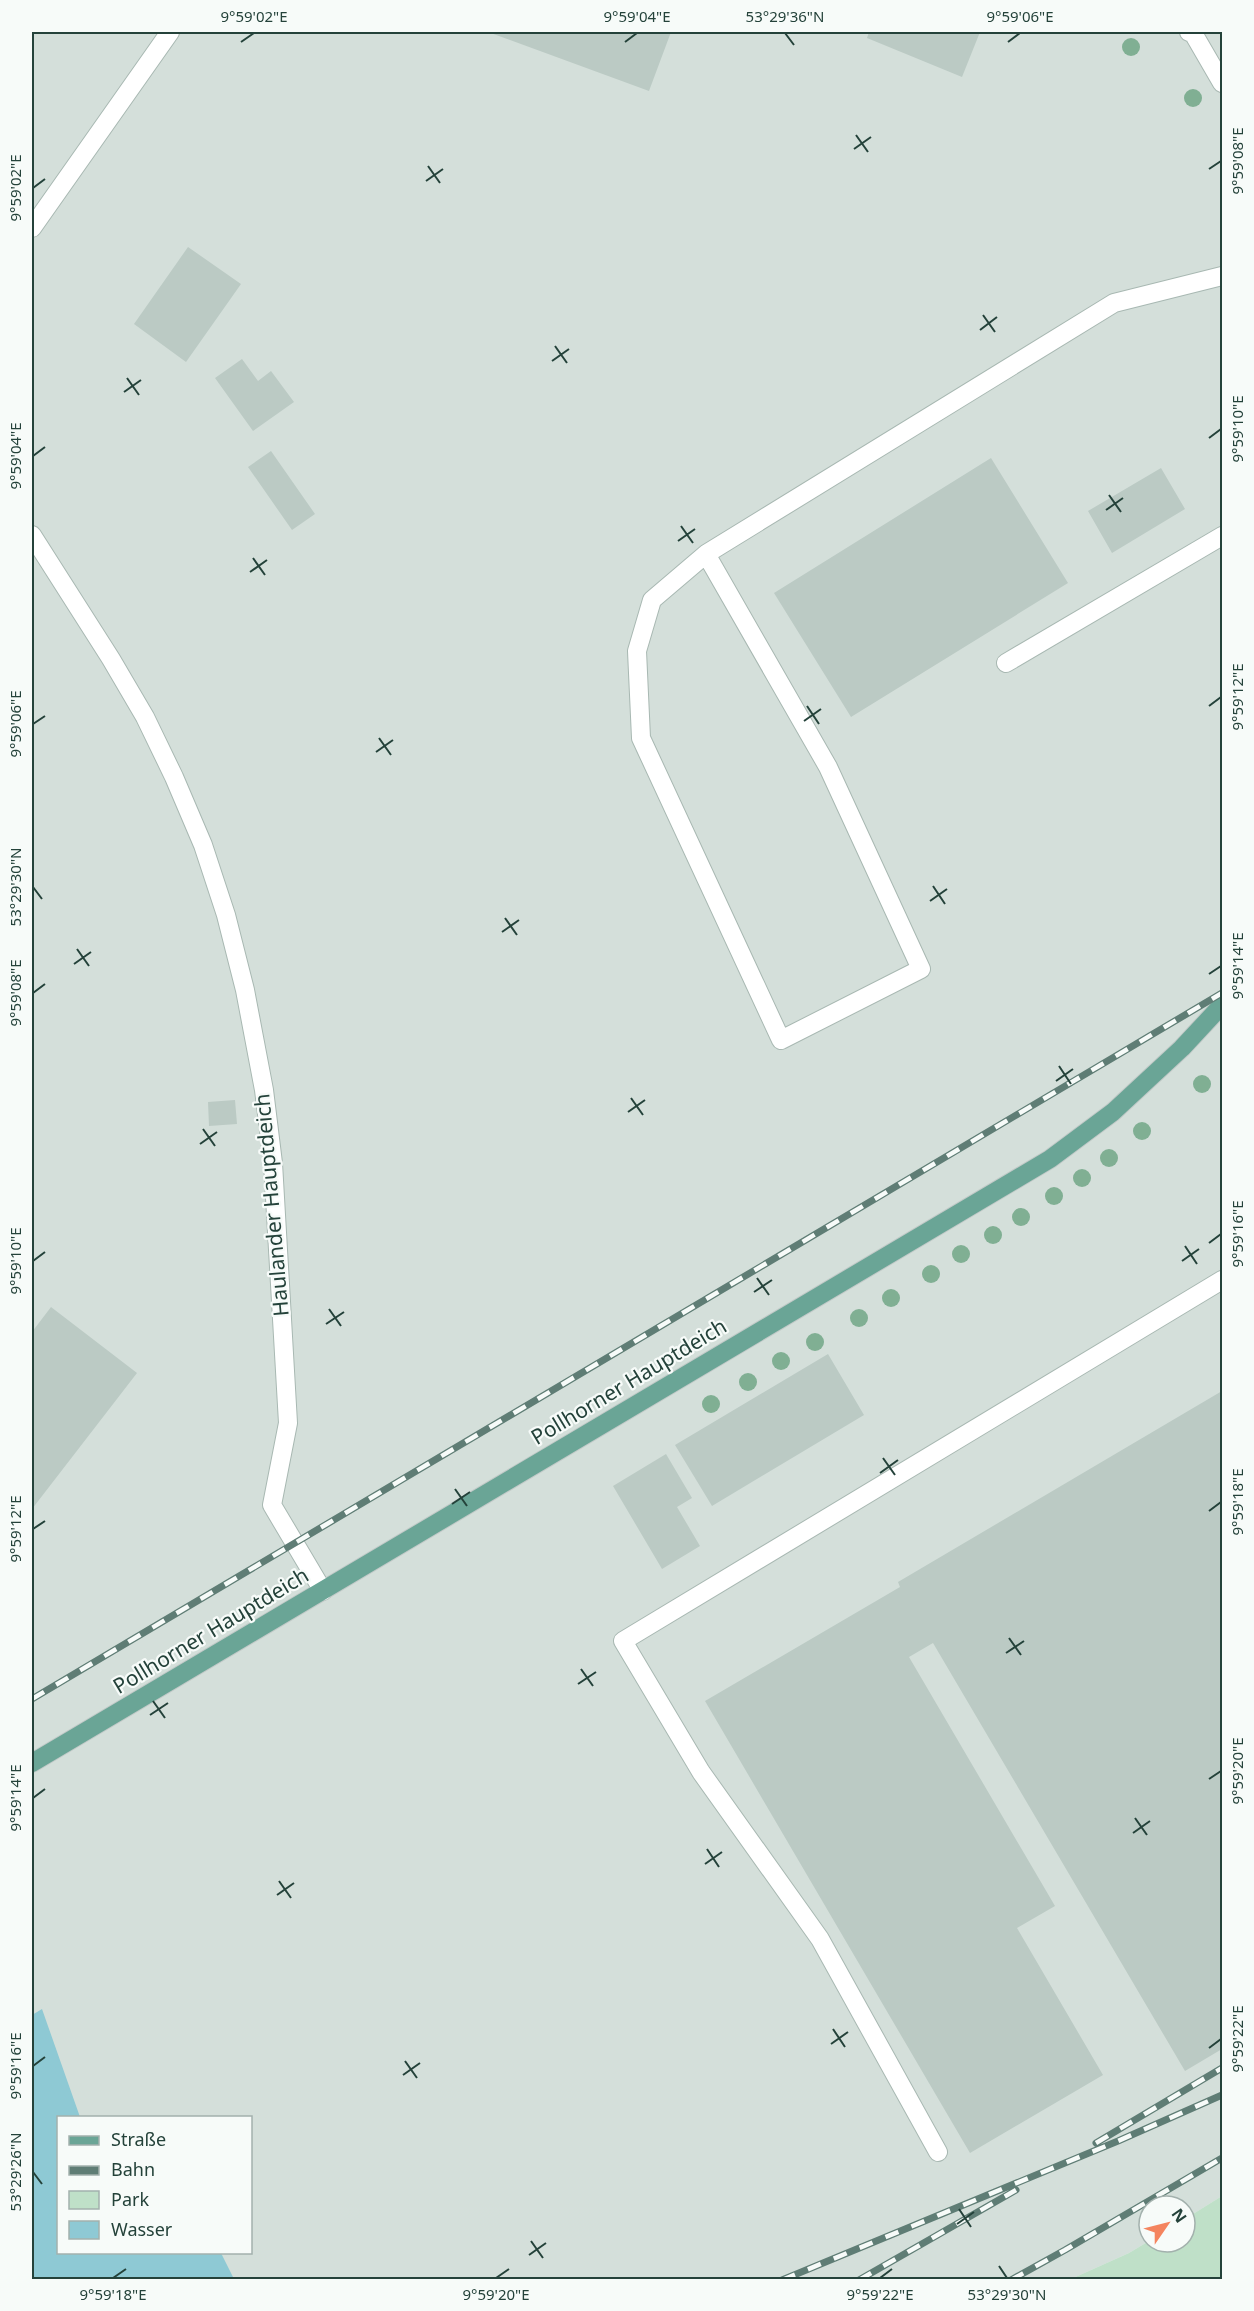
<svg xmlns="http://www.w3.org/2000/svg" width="1254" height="2311" font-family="'Noto Sans',sans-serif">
<rect width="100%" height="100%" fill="#e6efeb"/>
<path fill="#d4dfda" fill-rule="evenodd" d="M32,32H1222V2196L1185,2219V2206H1149V2241L1129,2253L1071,2279L32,2280ZM58,2118H250V2252H58Z"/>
<path fill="#bfe0c8" d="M1222,2196V2279H1071L1129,2253L1149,2241L1185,2242V2219Z"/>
<path fill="#8ec9d4" d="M42,2009L80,2117L58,2118V2252L221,2253L234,2279H32V2015Z"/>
<path fill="#bbcac4" d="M488,32H671L649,91Z
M869,32H980L962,77L867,38Z
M188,247L241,284L186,362L134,324Z
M242,359L258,381L271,371L294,402L253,431L215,378Z
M271,451L315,514L292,530L248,467Z
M991,458L1068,583L851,717L774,593Z
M1161,468L1185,509L1112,553L1088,511Z
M235,1100L237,1124L209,1126L208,1102Z
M51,1307L137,1373L32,1509V1332Z
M828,1354L864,1415L712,1506L675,1445Z
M1222,1391V2049L1185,2071L933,1643L909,1657L1055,1906L1017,1928L1103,2075L970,2153L705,1701L900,1587L898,1582Z
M666,1454L692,1498L677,1507L700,1546L662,1569L613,1486Z"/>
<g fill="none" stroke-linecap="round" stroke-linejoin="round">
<defs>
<path id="minor" d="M1189,32L1193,33L1222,83
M32,228L170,32
M32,535L111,659L145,717L174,777L203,845L226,915L245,990L264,1090L273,1163L288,1423L272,1505L323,1591
M706,554L652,600L637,651L641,738L781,1040L921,969L828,767L706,554L1114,303L1222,276
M1006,663L1222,536
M938,2152L820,1939L701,1772L623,1641L1222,1280"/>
<path id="major" d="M32,1763L1050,1159L1113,1112L1182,1048L1222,1005"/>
</defs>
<use href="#minor" stroke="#a8b8b2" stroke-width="20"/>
<use href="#major" stroke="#c2cac8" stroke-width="20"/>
<use href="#minor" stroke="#fff" stroke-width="18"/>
<use href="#major" stroke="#6aa596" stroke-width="18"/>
<defs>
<path id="rail" d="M32,1699L1222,993
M1096,2143L1222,2068
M782,2280L1118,2141L1222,2095
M859,2280L1016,2190
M1011,2280L1065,2250L1222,2158"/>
</defs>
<use href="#rail" stroke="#5f7d75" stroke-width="7"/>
<use href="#rail" stroke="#f7fbf9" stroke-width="4.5" stroke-dasharray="14" stroke-linecap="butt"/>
</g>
<g fill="#80af93">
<circle cx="1131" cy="47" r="9"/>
<circle cx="1193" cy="98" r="9"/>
<circle cx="1202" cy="1084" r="9"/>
<circle cx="1142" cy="1131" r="9"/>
<circle cx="1109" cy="1158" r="9"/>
<circle cx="1082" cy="1178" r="9"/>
<circle cx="1054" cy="1196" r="9"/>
<circle cx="1021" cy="1217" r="9"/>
<circle cx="993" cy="1235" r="9"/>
<circle cx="961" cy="1254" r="9"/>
<circle cx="931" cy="1274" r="9"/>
<circle cx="891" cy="1298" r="9"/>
<circle cx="859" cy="1318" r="9"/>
<circle cx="815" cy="1342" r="9"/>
<circle cx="781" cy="1361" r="9"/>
<circle cx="748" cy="1382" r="9"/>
<circle cx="711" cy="1404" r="9"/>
</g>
<path fill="none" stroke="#24423a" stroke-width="2" d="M785,33L794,45M241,42L254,33M625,42L637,33M1008,42L1020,33M856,135L868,152M854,149L871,137M428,166L440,183M1209,169L1221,161M426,181L443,169M33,188L45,179M983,315L995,332M980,330L997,317M555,346L567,363M552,361L569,349M127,378L139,395M124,392L141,380M1209,438L1221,429M33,456L45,447M1109,495L1121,512M1106,510L1123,498M681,526L693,543M678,541L695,529M253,558L265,575M250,572L267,560M807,706L819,724M1209,706L1221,697M804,721L821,709M33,724L45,716M379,738L391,755M376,752L393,740M933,886L945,904M33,887L42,899M930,901L947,889M505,918L517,935M502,932L519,920M77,949L89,966M74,964L91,952M1209,974L1221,966M33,993L45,984M1059,1066L1071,1084M1056,1081L1073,1069M631,1098L643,1115M628,1112L645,1100M203,1129L215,1146M200,1144L217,1132M1209,1243L1221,1234M1185,1246L1197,1264M33,1261L45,1252M1182,1261L1199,1249M757,1278L769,1295M754,1292L772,1280M329,1309L341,1326M326,1324L344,1312M883,1458L895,1475M880,1473L898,1460M455,1489L467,1506M452,1504L470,1492M1209,1511L1221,1502M33,1529L45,1521M1009,1638L1021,1655M1006,1653L1024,1641M581,1669L593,1686M578,1684L596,1672M153,1701L165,1718M150,1715L168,1703M1209,1779L1221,1771M33,1798L45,1789M1135,1818L1147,1835M1133,1833L1150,1821M707,1849L719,1867M705,1864L722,1852M279,1881L291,1898M277,1895L294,1883M833,2029L845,2047M831,2044L848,2032M1209,2048L1221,2039M405,2061L417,2078M33,2066L45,2057M403,2075L420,2063M33,2172L42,2184M959,2209L971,2227M957,2224L974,2212M531,2241L543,2258M529,2255L546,2243M999,2266L1007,2278M113,2278L126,2269M496,2278L509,2269M880,2278L892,2269"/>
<g text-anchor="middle" stroke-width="4.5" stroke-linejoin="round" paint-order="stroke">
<g font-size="21" fill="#24423a" stroke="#f7fbf9">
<text transform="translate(272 1205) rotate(-95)" y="7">Haulander Hauptdeich</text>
<text transform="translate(629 1382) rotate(-31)" y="7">Pollhorner Hauptdeich</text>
<text transform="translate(211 1631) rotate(-31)" y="7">Pollhorner Hauptdeich</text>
</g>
</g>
<rect width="1254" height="2311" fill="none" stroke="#f7fbf9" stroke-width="66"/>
<rect x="57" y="2116" width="195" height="138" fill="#f7fbf9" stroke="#a3b1ad" stroke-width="1.5"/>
<rect x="69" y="2136" width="30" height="9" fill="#6aa596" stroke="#a3b1ad" stroke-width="1.5"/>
<text x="111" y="2146" font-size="18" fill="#24423a">Straße</text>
<rect x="69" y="2166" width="30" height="9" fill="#5f7d75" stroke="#a3b1ad" stroke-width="1.5"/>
<text x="111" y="2176" font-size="18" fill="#24423a">Bahn</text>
<rect x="69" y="2191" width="30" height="18" fill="#bfe0c8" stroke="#a3b1ad" stroke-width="1.5"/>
<text x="111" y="2206" font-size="18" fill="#24423a">Park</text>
<rect x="69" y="2221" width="30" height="18" fill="#8ec9d4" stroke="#a3b1ad" stroke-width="1.5"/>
<text x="111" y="2236" font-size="18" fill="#24423a">Wasser</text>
<g transform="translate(1167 2224) rotate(55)"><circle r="28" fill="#f7fbf9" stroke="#a3b1ad" stroke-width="1.5"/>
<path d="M0-4.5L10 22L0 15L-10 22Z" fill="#f4845f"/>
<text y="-9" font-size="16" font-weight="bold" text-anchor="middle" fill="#24423a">N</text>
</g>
<rect x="33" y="33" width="1188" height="2245" fill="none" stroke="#24423a" stroke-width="2"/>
<g font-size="15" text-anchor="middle" fill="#24423a">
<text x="254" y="22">9°59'02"E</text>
<text x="637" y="22">9°59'04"E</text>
<text x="785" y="22">53°29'36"N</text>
<text x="1020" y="22">9°59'06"E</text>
<text transform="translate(1238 161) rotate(-90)" y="5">9°59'08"E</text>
<text transform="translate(16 188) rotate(-90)" y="5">9°59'02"E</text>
<text transform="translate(1238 429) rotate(-90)" y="5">9°59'10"E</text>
<text transform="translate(16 456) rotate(-90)" y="5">9°59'04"E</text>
<text transform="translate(1238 697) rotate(-90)" y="5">9°59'12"E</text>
<text transform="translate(16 724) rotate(-90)" y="5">9°59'06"E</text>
<text transform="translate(16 887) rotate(-90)" y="5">53°29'30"N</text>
<text transform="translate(1238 966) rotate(-90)" y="5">9°59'14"E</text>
<text transform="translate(16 993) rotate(-90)" y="5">9°59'08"E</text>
<text transform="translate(1238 1234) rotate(-90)" y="5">9°59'16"E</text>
<text transform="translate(16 1261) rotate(-90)" y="5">9°59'10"E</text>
<text transform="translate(1238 1502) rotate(-90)" y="5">9°59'18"E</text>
<text transform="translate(16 1529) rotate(-90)" y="5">9°59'12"E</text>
<text transform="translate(1238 1771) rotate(-90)" y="5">9°59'20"E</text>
<text transform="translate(16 1798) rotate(-90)" y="5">9°59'14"E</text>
<text transform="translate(1238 2039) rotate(-90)" y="5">9°59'22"E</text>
<text transform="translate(16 2066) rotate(-90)" y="5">9°59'16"E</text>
<text transform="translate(16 2172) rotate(-90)" y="5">53°29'26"N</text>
<text x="113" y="2300">9°59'18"E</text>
<text x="496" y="2300">9°59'20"E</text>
<text x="880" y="2300">9°59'22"E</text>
<text x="1007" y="2300">53°29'30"N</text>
</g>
</svg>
